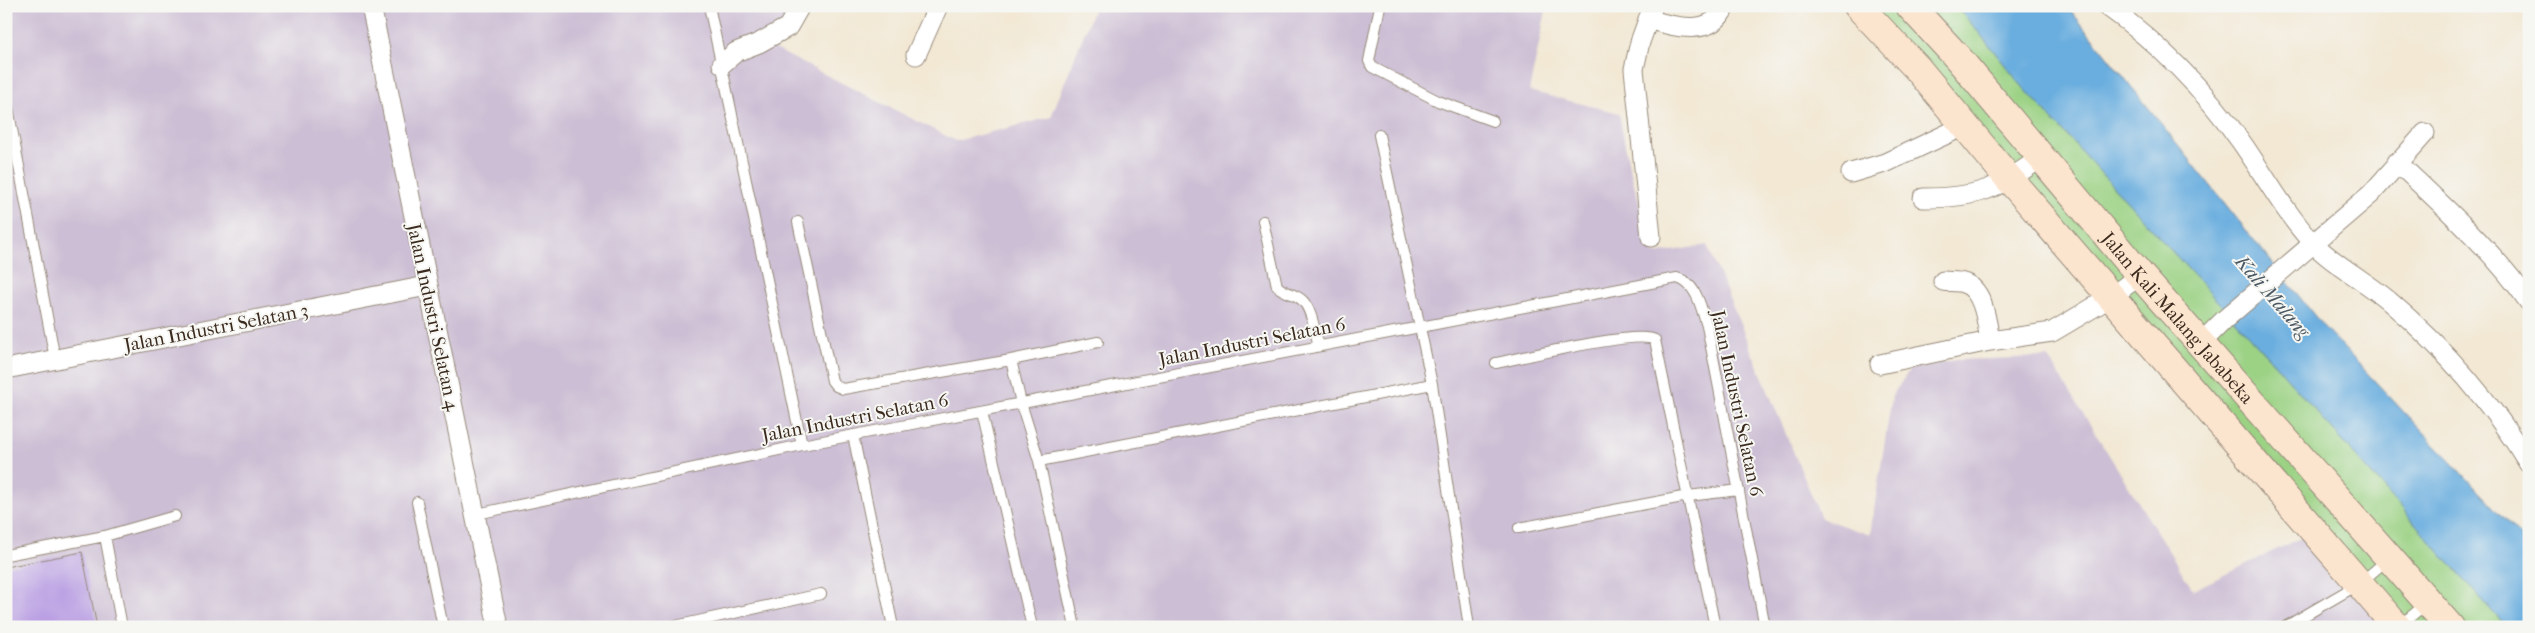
<svg xmlns="http://www.w3.org/2000/svg" width="2535" height="633" font-family="'IM FELL French Canon',serif">
<rect width="100%" height="100%" fill="#f6f6f2"/>
<filter id="ink" filterUnits="userSpaceOnUse"><feTurbulence type="fractalNoise" baseFrequency=".02" numOctaves="2"/><feDisplacementMap in="SourceGraphic" scale="10" xChannelSelector="R" yChannelSelector="G"/><feConvolveMatrix kernelMatrix="1 2 1 2 8 2 1 2 1" color-interpolation-filters="sRGB"/></filter>
<filter id="wash" filterUnits="userSpaceOnUse"><feTurbulence type="fractalNoise" baseFrequency=".0096" numOctaves="4" result="noise"/><feDisplacementMap in="SourceGraphic" scale="20" xChannelSelector="R" yChannelSelector="G"/><feGaussianBlur stdDeviation="1.12" result="paint"/><feColorMatrix in="noise" values="0 0 0 0 0 0 0 0 0 0 0 0 0 0 0 0 0 1.4 0 .05"/><feComposite in="paint" operator="in"/></filter>
<g filter="url(#wash)">
<rect width="100%" height="100%" fill="#f2e8d4"/>
<path fill="#ccbed4" d="M6,6H793L771,47L956,141L1051,117L1095,6H1547L1529,91L1619,113L1629,166L1654,254L1707,245L1821,518L1870,535L1892,396L1910,369L1955,360L2048,357L2193,590L2313,532L2398,627H6Z"/>
<path fill="#9bd284" stroke="#6b7e51" d="M1858,6H1957L2022,86L2279,369L2506,627H2397Z"/>
<path fill="#6aaedf" stroke="#526c7e" d="M1957,6H2067L2322,325L2529,545V627H2506L2279,369L2022,86Z"/>
<g id="blocks">
<path fill="#b99fe3" d="M82,552L97,627H6V567Z"/>
</g>
</g>
<g filter="url(#ink)">
<use href="#blocks" fill-opacity="0" stroke="#968979" stroke-width="1"/>
<g fill="none" stroke-linecap="round" stroke-linejoin="round">
<defs>
<path id="lane" d="M709,6L802,445
M1380,6L1369,61L1372,67L1438,101L1493,121
M6,97L55,359
M1379,135L1432,384L1469,627
M1263,221L1277,286C1284,293 1294,293 1302,300C1312,309 1315,333 1319,346
M798,222L832,381L836,386L843,389L1011,360L1098,342
M1011,360L1021,403L1039,461L1075,627
M1496,363C1522,358 1638,329 1655,340L1715,627
M982,411L1032,627
M853,435L893,627
M1039,461L1432,384
M417,502L443,627
M477,514L802,445L1677,278C1698,284 1701,309 1707,326L1765,627
M1519,528L1688,496L1739,490
M105,536L122,627
M6,555L105,536L175,516
M671,627L821,594
M2285,627L2359,584L2388,559
M2398,627L2427,603"/>
<path id="street" d="M371,6L498,627
M2107,6C2160,44 2204,89 2242,143C2265,176 2284,211 2311,241C2331,263 2366,281 2389,301C2444,348 2492,403 2529,464
M1648,19C1673,27 1713,38 1725,6
M916,55L938,6
M722,64L736,52L759,43L788,27L800,6
M2397,162C2444,207 2492,249 2529,302
M1851,173L1885,163L1964,126
M1923,198C1979,198 1997,189 2042,157
M1651,237L1634,69L1640,42L1653,6
M1943,281C1950,282 1957,281 1963,283C1984,288 1987,324 1990,341
M2201,343L2225,319L2371,194L2425,133
M1880,364L1990,341L2052,332L2111,297L2140,275
M6,369L427,286"/>
<g id="secondary">
<path d="M1858,6L1917,68L2010,180L2397,627"/>
<path id="s1" d="M1910,6L1958,58L2140,275L2450,627"/>
</g>
</defs>
<use href="#lane" stroke="#968979" stroke-width="12"/>
<use href="#street" stroke="#968979" stroke-width="21"/>
<use href="#secondary" stroke="#968979" stroke-width="30"/>
<use href="#lane" stroke="#fff" stroke-width="10"/>
<use href="#street" stroke="#fff" stroke-width="19"/>
<use href="#secondary" stroke="#fce5cf" stroke-width="28"/>
</g>
</g>
<g text-anchor="middle" stroke-width="4" stroke-linejoin="round" paint-order="stroke">
<g font-size="19" fill="#3b2a1e" stroke="#f6f6f2">
<text transform="translate(434 317) rotate(78)" y="7">Jalan Industri Selatan 4</text>
<text dy="7" stroke="none"><textPath href="#s1" startOffset="411">Jalan Kali Malang Jababeka</textPath></text>
<text transform="translate(216 327) rotate(-11)" y="7">Jalan Industri Selatan 3</text>
<text transform="translate(1252 341) rotate(-11)" y="7">Jalan Industri Selatan 6</text>
<text transform="translate(1738 403) rotate(78)" y="7">Jalan Industri Selatan 6</text>
<text transform="translate(855 417) rotate(-11)" y="7">Jalan Industri Selatan 6</text>
</g>
<g font-size="20" font-style="italic" fill="#4b5862" stroke="#f6f6f2">
<text transform="translate(2273 296) rotate(49)" y="7">Kali Malang</text>
</g>
</g>
<rect width="2535" height="633" fill="none" stroke="#f6f6f2" stroke-width="25"/>
</svg>
